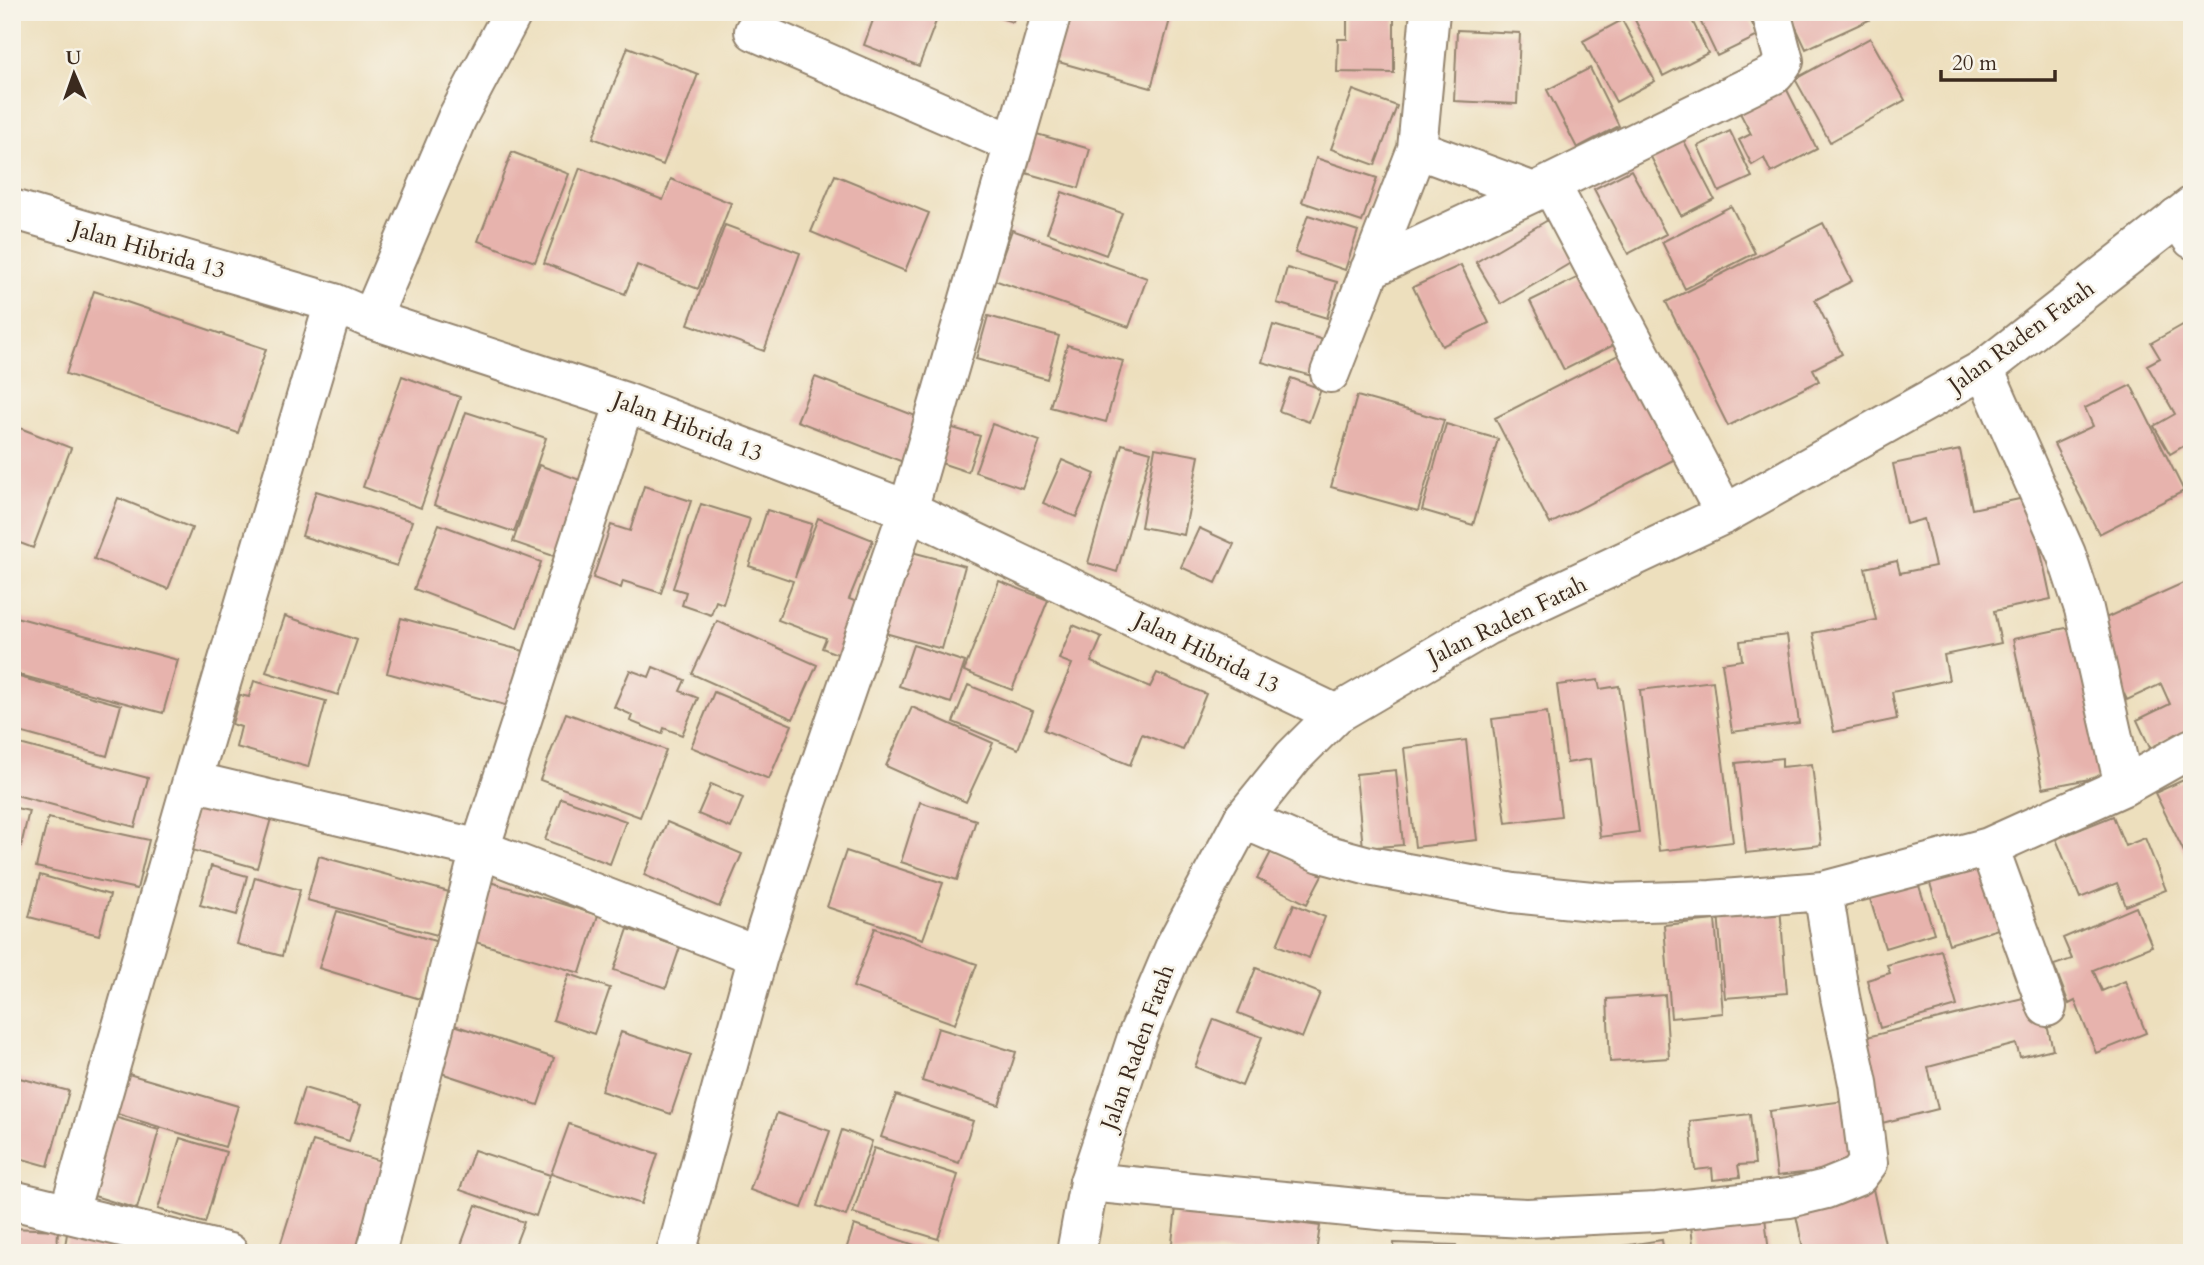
<svg xmlns="http://www.w3.org/2000/svg" width="2204" height="1265" font-family="Cardo,serif">
<rect width="100%" height="100%" fill="#f7f3e8"/>
<filter id="ink" filterUnits="userSpaceOnUse"><feTurbulence type="fractalNoise" baseFrequency=".0143" numOctaves="2"/><feDisplacementMap in="SourceGraphic" scale="14" xChannelSelector="R" yChannelSelector="G"/><feConvolveMatrix kernelMatrix="1 2 1 2 8 2 1 2 1" color-interpolation-filters="sRGB"/></filter>
<filter id="wash" filterUnits="userSpaceOnUse"><feTurbulence type="fractalNoise" baseFrequency=".00686" numOctaves="4" result="noise"/><feDisplacementMap in="SourceGraphic" scale="28" xChannelSelector="R" yChannelSelector="G"/><feGaussianBlur stdDeviation="1.57" result="paint"/><feColorMatrix in="noise" values="0 0 0 0 0 0 0 0 0 0 0 0 0 0 0 0 0 1.4 0 .05"/><feComposite in="paint" operator="in"/></filter>
<g filter="url(#wash)">
<rect width="100%" height="100%" fill="#eddfbd"/>
<g id="blocks">
<path fill="#e7b3ad" d="M876,12H929L938,16L919,66L864,45Z
M980,12H1016L1013,22Z
M1069,12H1159L1171,16L1151,88L1055,61Z
M1347,12H1394V73L1337,72L1338,39H1347Z
M1652,12H1688L1708,53L1663,76L1635,20Z
M1696,12H1747L1758,36L1717,56Z
M1806,12H1865L1869,20L1806,49L1792,19Z
M1622,20L1655,81L1616,102L1583,41Z
M1457,30L1520,33L1517,104L1454,101Z
M1870,38L1905,100L1830,142L1795,79Z
M628,47L698,74L663,165L593,138Z
M1590,68L1619,126L1577,148L1547,90Z
M1786,88L1817,149L1771,173L1764,158L1752,165L1739,140L1751,134L1739,111Z
M1353,90L1397,106L1375,165L1331,149Z
M1730,131L1752,177L1719,192L1698,146Z
M1033,133L1090,149L1079,188L1022,172Z
M1683,139L1714,199L1681,216L1650,155Z
M512,152L569,174L535,262L478,241Z
M1316,158L1377,178L1362,222L1302,202Z
M580,168L663,200L671,179L731,203L698,289L637,265L625,294L544,263Z
M1631,170L1666,234L1628,254L1594,189Z
M835,175L929,213L905,271L811,232Z
M1062,192L1122,213L1106,255L1047,233Z
M1731,206L1755,253L1685,289L1662,242Z
M1308,215L1358,231L1345,270L1295,253Z
M1548,220L1574,261L1501,304L1476,262Z
M1823,223L1852,281L1815,300L1842,354L1813,369L1819,381L1728,426L1666,302Z
M725,225L800,253L764,351L688,324Z
M1012,230L1147,278L1129,327L994,280Z
M1461,265L1489,323L1442,346L1413,287Z
M1287,268L1337,282L1327,318L1277,303Z
M1593,270L1628,338L1564,370L1530,301Z
M94,291L266,349L238,433L66,374Z
M988,316L1059,336L1047,379L976,359Z
M2188,322L2192,328V441L2170,454L2154,426L2175,414L2147,365L2160,358L2151,343Z
M1273,325L1324,340L1312,376L1262,362Z
M1067,345L1123,361L1106,422L1050,407Z
M1620,354L1675,459L1550,524L1495,418Z
M402,376L460,397L421,508L363,487Z
M815,377L921,418L903,462L797,421Z
M1291,378L1321,389L1309,422L1279,411Z
M2131,385L2184,491L2099,534L2054,444L2093,426L2085,408Z
M1357,396L1444,420L1418,511L1331,487Z
M466,412L546,438L514,532L434,505Z
M992,424L1040,441L1022,488L975,472Z
M1446,424L1498,439L1473,525L1422,510Z
M946,426L980,436L968,472L935,461Z
M20,428L71,448L33,548L12,540V450Z
M1122,444L1151,452L1117,572L1088,563Z
M1155,448L1199,456L1184,535L1141,527Z
M1960,450L1972,509L2029,497L2051,599L1994,611L2001,643L1944,655L1949,680L1892,692L1897,719L1834,732L1813,633L1876,620L1865,568L1897,561L1900,573L1935,566L1924,519L1906,524L1893,464Z
M1062,460L1095,474L1076,517L1043,503Z
M539,465L591,484L565,560L513,542Z
M644,486L691,501L661,593L623,581L621,588L593,578L611,525L630,531Z
M316,491L412,521L397,566L302,536Z
M118,498L192,528L168,589L94,559Z
M701,504L750,519L723,604L716,601L711,615L682,605L686,592L673,588Z
M767,510L812,524L795,577L818,518L873,540L849,599L872,608L852,660L822,648L826,638L778,620L793,581L749,566Z
M439,524L541,562L517,628L414,589Z
M1199,528L1234,544L1216,583L1181,567Z
M908,551L965,566L942,649L885,633Z
M2192,579V729L2150,748L2137,720L2170,704L2161,684L2127,700L2092,624Z
M999,581L1048,600L1012,690L964,671Z
M12,616L178,660L163,713L12,673Z
M285,616L357,640L338,695L266,672Z
M401,618L535,654L520,709L387,673Z
M717,621L817,665L793,719L692,674Z
M2085,624L2115,774L2043,788L2013,639Z
M1073,625L1102,637L1091,662L1150,687L1157,673L1206,694L1183,750L1142,734L1130,765L1044,730L1072,664L1059,659Z
M1787,635L1799,723L1732,732L1722,663L1742,660L1740,641Z
M913,645L965,662L951,703L899,686Z
M653,667L685,680L680,691L698,698L682,735L664,728L662,734L630,721L632,715L614,707L630,670L649,677Z
M12,675L121,705L107,756L12,730Z
M1598,680L1600,689L1619,686L1639,832L1600,837L1590,759L1567,763L1557,685Z
M254,681L326,701L308,767L236,747L241,727L232,724L240,695L249,697Z
M1713,681L1733,842L1659,851L1640,690Z
M968,685L1033,711L1018,749L953,722Z
M714,692L792,725L769,779L691,747Z
M912,707L993,743L966,802L886,766Z
M1547,712L1561,816L1506,823L1492,719Z
M566,713L666,750L640,817L540,780Z
M1466,740L1477,840L1415,847L1404,748Z
M12,742L148,778L135,827L12,794Z
M1782,758V767L1812,764L1821,845L1746,853L1736,763Z
M1396,770L1403,845L1363,848L1356,774Z
M2190,777L2192,853L2186,856L2155,793Z
M711,784L743,798L731,828L698,814Z
M199,795L272,815L257,868L185,848Z
M561,798L626,821L610,864L545,840Z
M920,802L976,820L957,880L901,862Z
M12,807L29,811L21,846L12,844Z
M2113,816L2125,846L2145,838L2166,890L2126,906L2117,883L2080,898L2056,839Z
M48,818L149,840L137,889L36,867Z
M667,822L742,854L719,907L644,875Z
M1272,850L1322,875L1307,904L1257,879Z
M846,851L943,883L923,939L827,907Z
M319,856L449,892L437,935L307,900Z
M1989,857L2011,925L1949,944L1928,877Z
M211,866L247,876L237,915L200,905Z
M1914,870L1934,933L1885,948L1866,886Z
M40,875L110,895L99,935L29,917Z
M255,877L300,890L282,956L237,944Z
M490,882L598,915L580,973L472,941Z
M1294,904L1325,917L1309,958L1277,945Z
M1780,907L1787,993L1725,998L1718,912Z
M2136,907L2152,946L2093,970L2102,991L2125,981L2146,1033L2096,1053L2075,1001L2069,1004L2054,965L2072,959L2063,938Z
M337,911L438,942L420,999L319,968Z
M1715,920L1723,1013L1671,1018L1664,925Z
M875,928L977,964L955,1024L853,987Z
M628,929L680,947L666,988L614,970Z
M1941,950L1957,1006L1880,1028L1867,980L1890,973L1887,965Z
M1256,968L1320,993L1302,1038L1238,1013Z
M569,974L610,988L594,1034L553,1020Z
M2039,994L2053,1049L2020,1057L2016,1044L1928,1067L1938,1109L1874,1125L1863,1038Z
M1665,995L1669,1058L1610,1062L1607,999Z
M1214,1019L1262,1037L1242,1086L1195,1067Z
M451,1024L554,1058L538,1105L435,1071Z
M938,1028L1016,1052L999,1105L922,1081Z
M621,1032L691,1055L671,1114L601,1091Z
M125,1073L238,1106L225,1147L114,1113Z
M12,1076L69,1091L48,1166L12,1156Z
M304,1088L361,1105L349,1141L293,1124Z
M896,1095L973,1121L959,1163L881,1137Z
M1844,1101L1853,1167L1777,1176L1769,1111Z
M777,1113L830,1131L802,1208L750,1190Z
M1750,1114L1755,1164L1738,1165L1740,1177L1713,1180L1712,1168L1695,1170L1690,1121Z
M114,1117L159,1130L137,1209L91,1195Z
M569,1124L658,1154L641,1204L551,1174Z
M842,1130L872,1141L846,1216L817,1206Z
M180,1138L226,1152L205,1223L158,1209Z
M313,1141L391,1164L364,1253H292L279,1249Z
M874,1148L958,1175L938,1239L853,1213Z
M474,1150L550,1175L536,1216L460,1190Z
M1873,1189L1887,1253H1804L1794,1206Z
M476,1205L524,1222L512,1253H458Z
M1176,1207L1320,1226L1316,1253L1171,1252Z
M1764,1208L1769,1253H1694L1690,1217Z
M854,1225L936,1252V1253H845Z
M68,1227L121,1233L119,1253H64Z
M12,1228L58,1230L57,1253H12Z
M1662,1240L1664,1253H1590V1251Z
M1394,1243L1456,1245L1455,1253H1394Z"/>
</g>
</g>
<g filter="url(#ink)">
<use href="#blocks" fill-opacity="0" stroke="#94846e" stroke-width="2"/>
<g fill="none" stroke-linecap="round" stroke-linejoin="round">
<defs>
<path id="minor" d="M754,31L1014,144
M1417,149L1534,192L1775,74L1784,61L1771,12
M1551,185L1725,514
M12,209L334,303L371,319L625,402L908,510L1336,714
M2177,217L2192,239
M1370,269L1534,192
M371,319L457,118L513,12
M1984,369L2066,554L2084,609L2124,786
M1330,373L1417,149L1430,12
M625,402L480,849L758,956
M192,781L480,849L376,1253
M1243,819L1321,853L1369,866L1513,893L1612,903L1711,900L1823,891L1989,847
M2047,1007L1989,847L2124,786L2192,748
M1089,1182L1399,1212L1527,1218L1657,1212L1789,1198L1826,1189L1858,1176L1868,1163L1858,1083L1840,997L1823,891
M12,1200L229,1253
M69,1212L192,781L334,303
M676,1253L758,956L805,809L908,510L1052,12"/>
<path id="highway" d="M1076,1253L1089,1182L1138,1034L1176,944L1243,819L1293,757L1336,714L1486,626L1725,514L1984,369L2192,206"/>
</defs>
<use href="#minor" stroke="#94846e" stroke-width="42"/>
<use href="#highway" stroke="#94846e" stroke-width="42"/>
<use href="#minor" stroke="#fff" stroke-width="38"/>
<use href="#highway" stroke="#fff" stroke-width="38"/>
</g>
</g>
<g text-anchor="middle" stroke-width="5" stroke-linejoin="round" paint-order="stroke">
<g font-size="23" fill="#3b2a1e" stroke="#f7f3e8">
<text transform="translate(149 249) rotate(16)" y="8">Jalan Hibrida 13</text>
<text transform="translate(2021 336) rotate(-36)" y="8">Jalan Raden Fatah</text>
<text transform="translate(688 426) rotate(21)" y="8">Jalan Hibrida 13</text>
<text transform="translate(1507 620) rotate(-26)" y="8">Jalan Raden Fatah</text>
<text transform="translate(1207 652) rotate(26)" y="8">Jalan Hibrida 13</text>
<text transform="translate(1137 1047) rotate(-70)" y="8">Jalan Raden Fatah</text>
</g>
</g>
<rect width="2204" height="1265" fill="none" stroke="#f7f3e8" stroke-width="42"/>
<g transform="translate(74 74) rotate(358)" stroke="#f7f3e8" stroke-width="5" paint-order="stroke">
<path d="M0-5L12 26L0 18L-12 26Z" fill="#3b2a1e"/>
<text y="-10" font-size="19" font-weight="bold" text-anchor="middle" fill="#3b2a1e">U</text>
</g>
<path d="M1941 70v10h114v-10" fill="none" stroke="#3b2a1e" stroke-width="3.5"/>
<text x="1952" y="70" font-size="21" fill="#3b2a1e" stroke="#f7f3e8" stroke-width="5" paint-order="stroke">20 m</text>
</svg>
